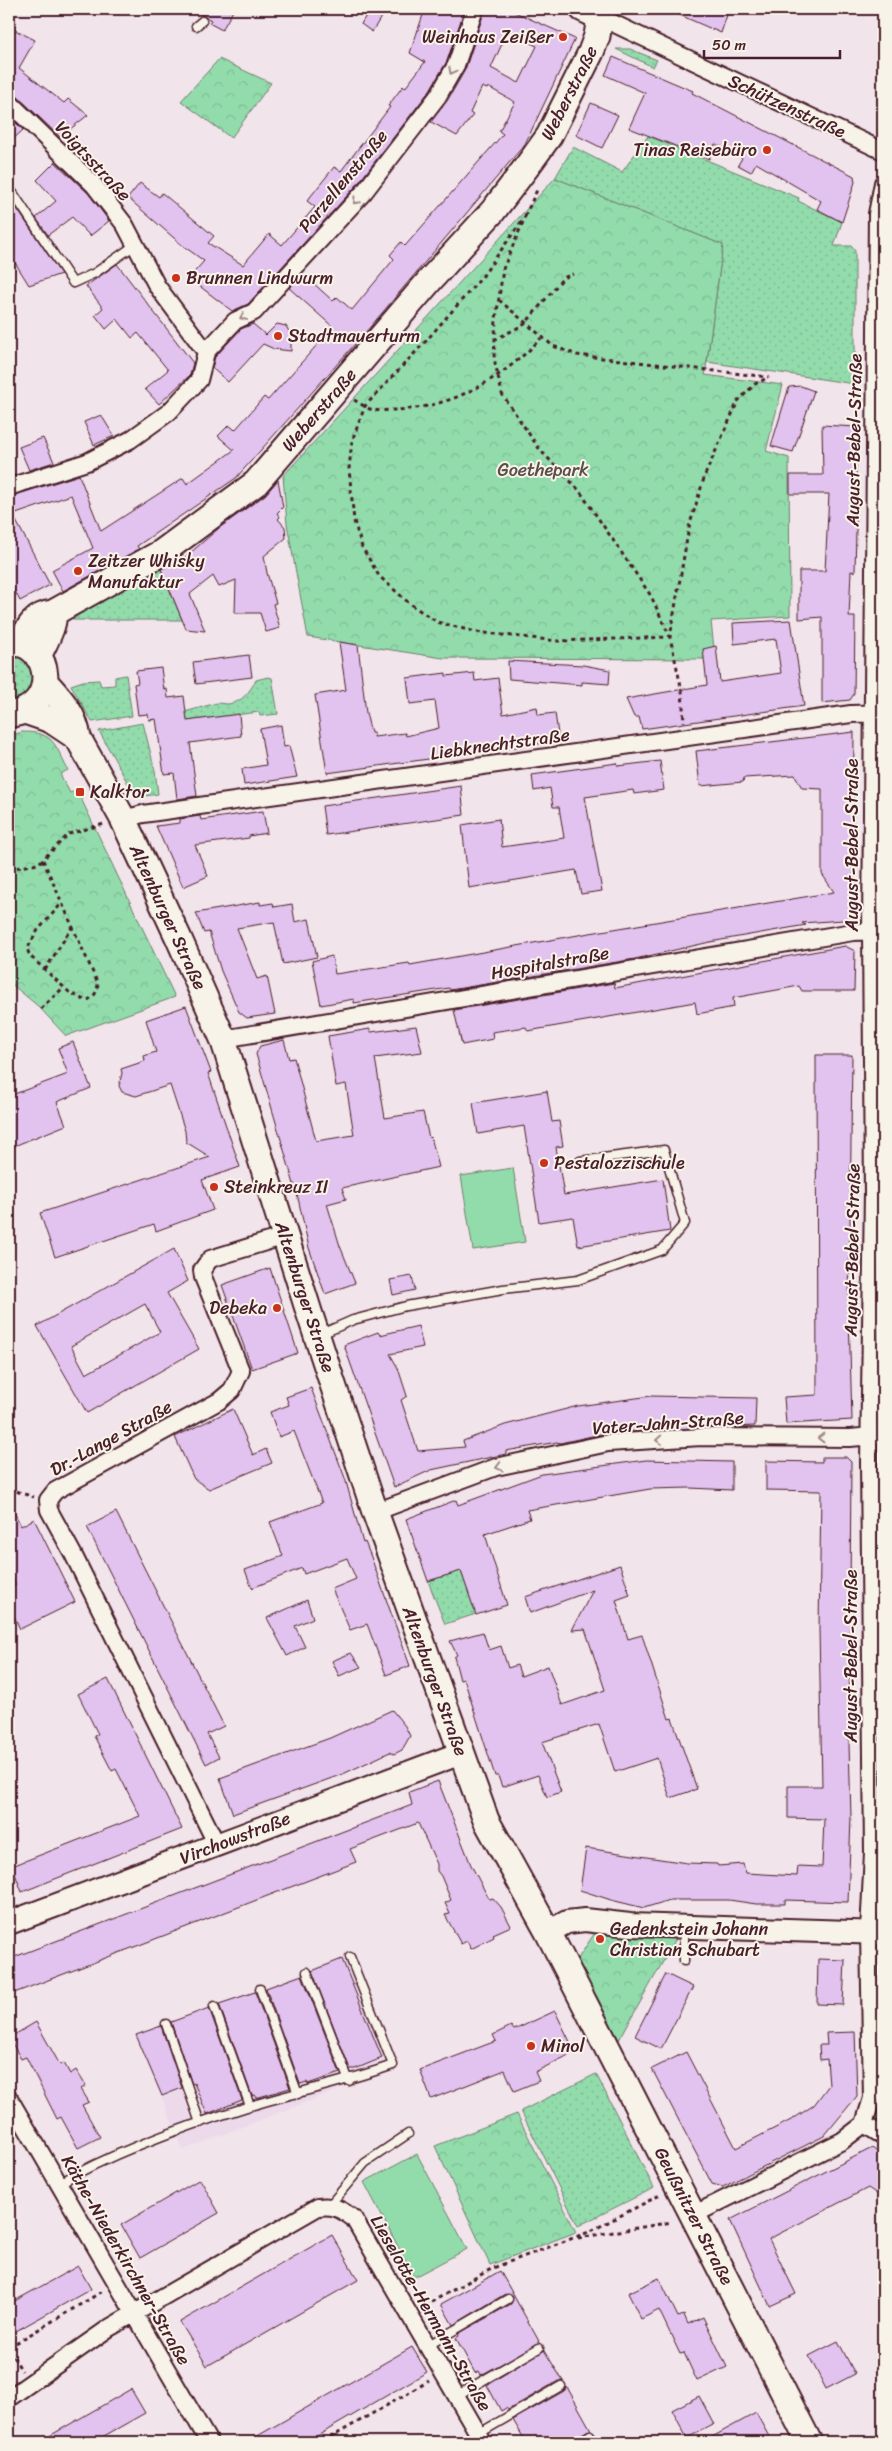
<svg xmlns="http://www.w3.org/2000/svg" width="892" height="2451" font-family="Sriracha,sans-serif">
<defs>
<pattern id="grass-dots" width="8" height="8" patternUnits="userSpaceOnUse" patternTransform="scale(1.25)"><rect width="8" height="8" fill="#92dcac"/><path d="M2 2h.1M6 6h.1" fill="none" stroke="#7fbc94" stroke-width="1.8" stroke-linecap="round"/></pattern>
<pattern id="park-crowns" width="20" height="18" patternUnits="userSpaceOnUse" patternTransform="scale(1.25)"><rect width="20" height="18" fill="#92dcac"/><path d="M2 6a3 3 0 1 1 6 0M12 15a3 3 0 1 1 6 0" fill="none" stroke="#7fbc94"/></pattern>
</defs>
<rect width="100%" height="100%" fill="#f1e4ea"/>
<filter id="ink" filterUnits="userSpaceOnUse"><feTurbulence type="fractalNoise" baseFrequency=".02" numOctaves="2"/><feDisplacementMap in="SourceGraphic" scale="10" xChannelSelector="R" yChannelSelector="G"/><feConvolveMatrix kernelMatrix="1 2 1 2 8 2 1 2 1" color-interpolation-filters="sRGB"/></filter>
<g filter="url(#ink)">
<path fill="#ecdaeb" d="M355,1953L397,2067L183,2150L136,2035Z"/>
<path fill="url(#grass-dots)" stroke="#6e7e6c" d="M616,49H630L657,60L653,67Z
M648,136L799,198L798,201L842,222L834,246H851L855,251V384L707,362L723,245L555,178L573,147L622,172Z
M160,567L182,620H73L85,607Z
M9,652C24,652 30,666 35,678L25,697L9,703Z
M126,675L132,716L92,722L71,685L83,681L99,680L101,686L115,685V677Z
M268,677L272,678L278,714L260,716L259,712L179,722V713C191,711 201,707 213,704C217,702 223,704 228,704C242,703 250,691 256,680Z
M143,723L155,771L158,794L145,796L131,789L99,731Z
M461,1571L476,1614L445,1624L428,1581Z
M596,2074L654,2188L578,2226L521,2111Z"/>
<path fill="url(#park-crowns)" stroke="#6e7e6c" d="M219,59L271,83L231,138L181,101Z
M555,178L723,245L705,375L783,385L766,451L789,458L790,616L711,621L715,659L443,658L308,637L287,524L283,476Z
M22,732C55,732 54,744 68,770L60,774L70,793L77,790L175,997L66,1036L39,1007L9,982V793L15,780L9,777V736Z
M596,1931L678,1935L619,2040L577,1960Z
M517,2114L576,2232L490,2265L435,2146Z"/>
<path fill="#92dcac" stroke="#6e7e6c" d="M513,1168L525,1242L473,1250L461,1176Z
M417,2154L467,2249L414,2277L364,2182Z"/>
<path fill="#e2c2ee" stroke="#4a1f2b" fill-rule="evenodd" d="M191,9H234L222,30L209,23L211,20Z
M370,9H386L372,32L361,24Z
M425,9H465L447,61L430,90L356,186L248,304L232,311L189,278L204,261L182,245L128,198L140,183L159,197L162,193L214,236L208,243L243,265L269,234L282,245L315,207L307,201L334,167L341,171L390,107L388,106L403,86L405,88L425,62L410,53Z
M485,9H508L575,39L525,144L371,326L236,478L137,546L139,549L63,591L52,570L93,548L71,495L13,515L50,585L20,601L9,580V497L79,475L101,531L183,478L187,484L234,450L218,436L229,425L235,430L264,397L268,400L333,327L289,288L303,274L333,301L337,297L352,310L394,259L390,255L401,242L405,246L503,134L499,131L515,102L488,87L487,89L482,87L470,113L473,115L457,136L431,122L447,101L465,70ZM507,33L537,46L519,83L491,68Z
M666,9H729L721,33Z
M9,27L35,40L19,68L64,103L68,99L88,115L60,137L16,95L9,92Z
M613,57L693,91L692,93L854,176L855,182L842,222L817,209L821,201L756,163L751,172L738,165L742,158L715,144L709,159L629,128L645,93L605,75Z
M591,103L618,115L602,148L576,135Z
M9,116L23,130L9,143Z
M55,162L89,194L109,221L90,236L72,217L48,235L36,218L56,201L37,180Z
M9,197L61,274L29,285L9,253Z
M117,264L193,363L190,375L159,404L145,389L168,370L138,333L132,338L117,319L106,329L95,315L103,308L86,286Z
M253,324L266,335L277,324L286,326L291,335V351L274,349L263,344L228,382L212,368L215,357L241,329Z
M801,386L814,391L793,452L771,446L789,387Z
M101,415L114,436L94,445L84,422Z
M822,425L856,427V529L855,572L851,571L849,617H855L854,694L850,700L822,703V617L799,619V571H825L829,494H790V475H823Z
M43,438L54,462L29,470L19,447Z
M278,480L283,507L277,513L280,517L278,519L285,527L286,538L264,556L267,573L276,603L273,604L280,628L266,632L260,613H235L236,580L219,587L213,576L190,594L205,631L186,629L161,569L179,557L182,560L219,528L265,495Z
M791,620L804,706L642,729L639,717H634L626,699L707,685L703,649L716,646L720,682L781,673L776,639L734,644L733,623Z
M339,642L358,645L366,713L371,733H374V737L405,733L406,736L439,728L435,701L410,704L407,678L446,673V676L474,673L475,681L498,678L503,714L537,707L538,715L555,713L559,741L327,773L315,695L346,690Z
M249,655L252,677L196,684L193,662Z
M508,661L583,665L610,670L609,684L582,682V685L509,679Z
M161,668L164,690L167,689L168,698L184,696L187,721L239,714L241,736L190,743L197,796L177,799L174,773L164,774L156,719L149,720L148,714L138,715L134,684L138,683L136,671Z
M281,725L284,747L289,746L297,777L244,785L242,769L266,765L260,729Z
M854,732L853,851L856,919L802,923L806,925L710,942L635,959L450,990L449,988L354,1003V999L321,1005L312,961L332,956L335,974L409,963L410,965L584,934L834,892L822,874V789L802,788L795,775L744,778L743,782L700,786L696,751Z
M660,761L664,790L634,794L633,790L585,797L602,891L581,894L576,870L469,888L462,825L499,819L502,847L564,838L559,807H553L550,788L534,791L532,775L617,763L618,766Z
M461,786L464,815L326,835L322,806Z
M263,811L267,833L249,836V838L195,845L208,876L183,887L156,826L180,823V819L200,816L201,820Z
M260,902V905L273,903L274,907L292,904L295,922L309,919L317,957L283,964L274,922L237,928L257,979L267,976L275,1014L247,1018L239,1012L221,971L209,932L204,933L196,913Z
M845,946L855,951L854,991H802L799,986L733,998L734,1007L697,1014L695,1002L528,1031L526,1027L492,1032L493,1039L462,1045L454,1010L614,983L615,988Z
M186,1006L211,1072L208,1073L240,1167L202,1180L213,1210L156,1231L154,1224L55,1257L40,1213L210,1157L186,1142L185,1131L170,1085L136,1096L122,1092L119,1086L122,1073L121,1069L145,1061L144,1056L156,1052L146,1020Z
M416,1026L422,1052L375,1058L385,1118L423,1112L429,1138L431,1137L439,1167L342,1188L346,1199L327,1204L340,1246L355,1283L325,1294L309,1248L298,1198L256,1054L260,1046L284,1040L289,1059L294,1058L316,1141L354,1135L346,1084L336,1086L328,1036L370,1029L371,1032Z
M73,1042L91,1088L57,1102L66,1125L9,1148V1096L68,1074L58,1048Z
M816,1055H852L849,1315L852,1420L786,1424L784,1397L817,1395Z
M547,1091L552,1122L559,1121L563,1146L556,1147L564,1195L663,1179L670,1231L578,1246L573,1217L539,1222L524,1126L478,1134L473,1103Z
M174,1249L188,1281L167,1293L199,1349L87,1413L37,1326ZM145,1304L160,1332L86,1374L71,1346Z
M270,1268L298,1353L252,1369L222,1285Z
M412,1276L415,1290L393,1295L390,1280Z
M418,1326L423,1347L390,1354L398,1368L407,1396L401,1400L418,1451L465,1447L463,1441L505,1425L578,1406L651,1396L756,1398L755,1426L606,1433L560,1443L557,1442L506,1451V1454L431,1470L394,1487L344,1345L378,1332L380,1335Z
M311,1388L345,1478L363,1543L365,1542L371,1557L410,1666L386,1675L367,1624L350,1630L332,1589L356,1579L347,1558L304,1574L302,1568L252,1588L245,1570L283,1556L270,1522L322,1503L294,1431L279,1437L270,1412L289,1405L286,1397Z
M233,1409L253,1455L266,1449L272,1463L209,1489L194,1479L175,1437Z
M822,1457H846L851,1462L849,1744L851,1817L848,1902L785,1900V1904H756L729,1900H670L644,1908L611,1900L580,1890L586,1848L687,1863L717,1864L718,1866L743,1864L746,1873L797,1876L798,1866L822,1867L824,1819L788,1818V1786H822L819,1629L821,1491L766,1490V1461L822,1462Z
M646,1460L732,1462V1490L690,1488L650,1489L527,1510L530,1519L485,1534L507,1605L476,1615L461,1571L428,1581L406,1519L456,1500L458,1505L542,1474Z
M9,1502L21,1526L34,1519L75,1602L20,1629L9,1605V1589L16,1585L9,1570Z
M116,1512L224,1726L207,1734L219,1757L206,1764L87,1527Z
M620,1565L630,1595L616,1600L628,1639L642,1635L669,1719L672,1718L697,1789L670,1798L657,1758L615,1772L599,1724L542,1742L561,1792L547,1797L538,1775L502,1787L498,1776H495L464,1679L460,1680L454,1657L457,1655L450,1641L483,1632L489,1650L501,1646L508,1668L517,1665L521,1676L548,1666L562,1705L605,1690L585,1629L572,1630L593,1590L530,1613L525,1597Z
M307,1600L313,1618L295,1626L305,1647L287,1656L267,1618Z
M351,1653L361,1667L339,1676L332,1661Z
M108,1679L182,1829L22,1892L12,1866L140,1816L116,1769L112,1771L94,1736L98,1734L78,1694Z
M392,1710L405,1726L410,1736L402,1750L394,1754L390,1752L343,1774L233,1814L220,1778L330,1738Z
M438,1781L471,1865L489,1899L493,1898L501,1907L511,1926L493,1934L494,1937L471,1949L467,1941L461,1944L445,1915L450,1914L445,1903L451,1900L441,1876L437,1871V1864L418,1823L350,1849L356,1862L9,1995V1959L412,1805L409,1792Z
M342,1959L382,2058L355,2069H350L312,1971Z
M818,1959L845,1960L843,2005L817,2004Z
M666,1974L693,1987L661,2049L635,2036Z
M302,1975L340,2073L308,2084L307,2082L300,2084L266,1988Z
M255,1992L290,2088L256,2098L254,2095L252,2096L219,2004Z
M209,2008L242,2100L207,2114L194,2083L192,2084L171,2022Z
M555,2011L575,2052L535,2072L539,2081L514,2091L505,2070L431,2099L420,2070L496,2041L493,2035L511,2026L514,2030Z
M36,2022L60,2065L64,2063L70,2074L76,2070L86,2086L81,2089L89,2102L82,2105L100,2137L78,2148L61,2117L57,2119L26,2057L21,2059L9,2038Z
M161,2026L182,2088L162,2096L136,2035Z
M855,2032L857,2096L824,2136L723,2187L712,2184L652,2069L686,2052L736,2148L793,2119L814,2105L829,2085L827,2059L820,2060L819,2045H827L826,2033Z
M872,2148L883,2156V2198L868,2188L769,2239L796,2294L770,2306L730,2220Z
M200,2179L219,2213L140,2258L121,2225Z
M332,2235L358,2280L207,2366L180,2322Z
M78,2266L91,2289L9,2335V2304Z
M500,2271L540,2343L481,2375L479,2371L475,2373L456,2338L459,2336L458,2334L511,2304L513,2297L505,2294L453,2325L441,2304Z
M659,2278L678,2317L684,2315L688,2324L703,2317L727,2367L697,2381L684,2353L680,2354L659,2310L641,2319L628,2293Z
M838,2341L855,2374L826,2389L809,2356Z
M412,2347L427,2372L307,2442H247Z
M544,2350L563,2381H558L508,2410L506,2408L501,2411L487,2385Z
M567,2387L591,2430L576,2437L573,2442H526L513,2420L564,2391Z
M131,2389L145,2413L113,2431L93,2442H39Z
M699,2396L714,2424L687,2438L672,2410Z
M756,2413L772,2442H703Z"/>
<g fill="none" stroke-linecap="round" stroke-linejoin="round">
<defs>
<path id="lane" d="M196,26L202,21
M13,193L73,283L95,273L135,245
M319,1335L353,1320L406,1306L503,1289L578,1280L662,1250L685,1223L664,1150L580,1161
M684,1961V1929
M307,1972L349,2081
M260,1989L298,2094
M214,2006L250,2106
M166,2024L200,2123
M58,2184C113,2152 189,2125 250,2106C297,2092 346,2082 393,2065L350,1957
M329,2206L365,2163L408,2134
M427,2346L508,2299
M456,2396L539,2348
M478,2434L561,2386
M579,2442L590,2435"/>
<path id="street" d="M599,9L600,17L883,151
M9,102L94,185L125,225L157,286L206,352
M9,487L87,462L130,440L169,412L199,380L206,352L235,321L254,312L364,192L438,96L456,65L475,9
M123,819L143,814L851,714L883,713
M223,1039L853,932L883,931
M375,1512L496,1467L608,1443L701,1437L850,1438L883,1435
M217,1845L73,1554L49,1510L48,1500L55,1491L219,1401L232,1390L241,1371L203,1277L202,1270L210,1259L285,1236
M9,2098L209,2442
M864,2124L883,2136
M693,2215L842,2141L864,2124L872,2098L869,1932L873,1853L869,1463L873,1193L871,931L877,214L883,183
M9,2398L109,2328L318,2207C334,2205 341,2209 354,2219L483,2442"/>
<path id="secondary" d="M9,1923L461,1753
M548,1932L567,1922L585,1920L630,1925L883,1933"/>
<path id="primary" d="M9,642C55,642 58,709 11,714
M20,644C28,628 34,615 53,613L161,553L256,483L431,279L493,211L528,165L549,136L591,52L597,36L600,17L583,9
M38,657C43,645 56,624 53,613
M45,682C61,699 75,715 78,738
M25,711L51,720L78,738L123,819L179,939L223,1039L309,1312L375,1512L486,1820L548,1932L809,2442"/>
</defs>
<use href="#lane" stroke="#4a1f2b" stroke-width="11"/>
<use href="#street" stroke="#4a1f2b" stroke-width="20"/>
<use href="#secondary" stroke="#4a1f2b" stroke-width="26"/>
<use href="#primary" stroke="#4a1f2b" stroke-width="29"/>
<path stroke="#4a1f2b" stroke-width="3" stroke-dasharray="4 4" stroke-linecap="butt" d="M526,215L482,277L425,342L365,406L352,441L349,469L354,521L362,547L379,576L410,604L437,622L476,632L558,641L670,637L689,527L705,475L738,401L755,384L769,377
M525,216L537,190
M523,222L503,269L496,319L494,358L502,394L540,450L579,490L651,596L670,637L682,691L684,722
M499,300L553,346L577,355L768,377
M494,340L525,324L563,278L573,274
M354,400C360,403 367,409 374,410C380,411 388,410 394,410C450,409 503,379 541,338
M43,860L98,984C97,993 94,997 86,1001L69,992L30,956L27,949L38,930L62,903
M9,869L38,864L69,834L104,824
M45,970L72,927
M41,1009L64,987
M9,1489L34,1497
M578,2238L672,2222
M424,2306L493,2268L589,2232L660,2195
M9,2347L103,2291
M9,2350L22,2371
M323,2442L429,2381"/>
<use href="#lane" stroke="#f7f3e8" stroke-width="8"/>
<use href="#street" stroke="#f7f3e8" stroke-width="16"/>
<use href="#secondary" stroke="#f7f3e8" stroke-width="22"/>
<use href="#primary" stroke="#f7f3e8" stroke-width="25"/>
</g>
<defs><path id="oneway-chevron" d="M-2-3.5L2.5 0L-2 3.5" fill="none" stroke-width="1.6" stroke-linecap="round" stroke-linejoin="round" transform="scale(1.25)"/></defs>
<g stroke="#a0898a">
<use href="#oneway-chevron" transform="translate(452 71) rotate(118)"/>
<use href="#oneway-chevron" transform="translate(356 201) rotate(133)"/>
<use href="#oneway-chevron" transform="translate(243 317) rotate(156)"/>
<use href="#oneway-chevron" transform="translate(821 1438) rotate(-180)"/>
<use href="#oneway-chevron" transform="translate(659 1440) rotate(176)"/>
<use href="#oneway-chevron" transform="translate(499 1467) rotate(165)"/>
</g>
</g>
<g fill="#c8321e" stroke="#f7f3e8" stroke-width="2">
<circle cx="563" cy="37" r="5"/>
<circle cx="767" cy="150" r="5"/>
<circle cx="176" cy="278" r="5"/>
<circle cx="278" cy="336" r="5"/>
<circle cx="78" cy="571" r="5"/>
<rect x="75" y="787" width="10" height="10" rx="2.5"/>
<circle cx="544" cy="1163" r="5"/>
<circle cx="214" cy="1187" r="5"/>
<circle cx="277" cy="1308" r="5"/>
<circle cx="600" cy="1939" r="5"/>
<circle cx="531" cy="2046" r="5"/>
</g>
<g text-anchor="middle" stroke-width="4" stroke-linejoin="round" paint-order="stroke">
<g font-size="18" fill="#4a1f2b" stroke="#f7f3e8" text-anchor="start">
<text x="553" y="43" text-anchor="end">Weinhaus Zeißer</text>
<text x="757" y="156" text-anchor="end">Tinas Reisebüro</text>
<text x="186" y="284">Brunnen Lindwurm</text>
<text x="288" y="342">Stadtmauerturm</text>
<text x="88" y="567">Zeitzer Whisky<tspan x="88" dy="21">Manufaktur</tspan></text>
<text x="90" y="798">Kalktor</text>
<text x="554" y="1169">Pestalozzischule</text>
<text x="224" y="1193">Steinkreuz II</text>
<text x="267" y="1314" text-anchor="end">Debeka</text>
<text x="610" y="1935">Gedenkstein Johann<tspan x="610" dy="21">Christian Schubart</tspan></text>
<text x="541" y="2052">Minol</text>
</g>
<g font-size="18" fill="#4a1f2b" stroke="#f7f3e8">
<text transform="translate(569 93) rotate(-63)" y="6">Weberstraße</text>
<text transform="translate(787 106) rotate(25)" y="6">Schützenstraße</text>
<text transform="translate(93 161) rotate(47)" y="6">Voigtsstraße</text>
<text transform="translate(343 181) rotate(-50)" y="6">Parzellenstraße</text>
<text transform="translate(319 410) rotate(-49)" y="6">Weberstraße</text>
<text transform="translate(854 440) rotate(-89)" y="6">August-Bebel-Straße</text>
<text transform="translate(500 744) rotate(-8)" y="6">Liebknechtstraße</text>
<text transform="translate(852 845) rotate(-90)" y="6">August-Bebel-Straße</text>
<text transform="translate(168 917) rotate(65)" y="6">Altenburger Straße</text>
<text transform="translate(550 963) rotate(-10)" y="6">Hospitalstraße</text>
<text transform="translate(852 1250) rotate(-89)" y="6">August-Bebel-Straße</text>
<text transform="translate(305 1297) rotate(72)" y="6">Altenburger Straße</text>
<text transform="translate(668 1423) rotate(-4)" y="6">Vater-Jahn-Straße</text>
<text transform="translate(111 1438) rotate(-29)" y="6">Dr.-Lange Straße</text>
<text transform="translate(851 1656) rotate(-90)" y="6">August-Bebel-Straße</text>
<text transform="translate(435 1681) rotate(70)" y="6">Altenburger Straße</text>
<text transform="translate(235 1838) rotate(-21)" y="6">Virchowstraße</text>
<text transform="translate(694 2216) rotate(63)" y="6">Geußnitzer Straße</text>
<text transform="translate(126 2260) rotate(60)" y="6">Käthe-Niederkirchner-Straße</text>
<text transform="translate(431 2313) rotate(60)" y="6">Lieselotte-Hermann-Straße</text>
</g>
<g font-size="18" fill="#5c4e4b" stroke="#f7f3e8">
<text x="543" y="476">Goethepark</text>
</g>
</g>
<rect width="892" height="2451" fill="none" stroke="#f7f3e8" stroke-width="30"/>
<rect x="15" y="15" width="862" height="2421" fill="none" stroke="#4a1f2b" stroke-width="2" filter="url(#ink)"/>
<path d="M704 50v8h136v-8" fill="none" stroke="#4a1f2b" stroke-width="2.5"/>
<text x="712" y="50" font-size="15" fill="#4a1f2b" stroke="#f7f3e8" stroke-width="4" paint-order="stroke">50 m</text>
</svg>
